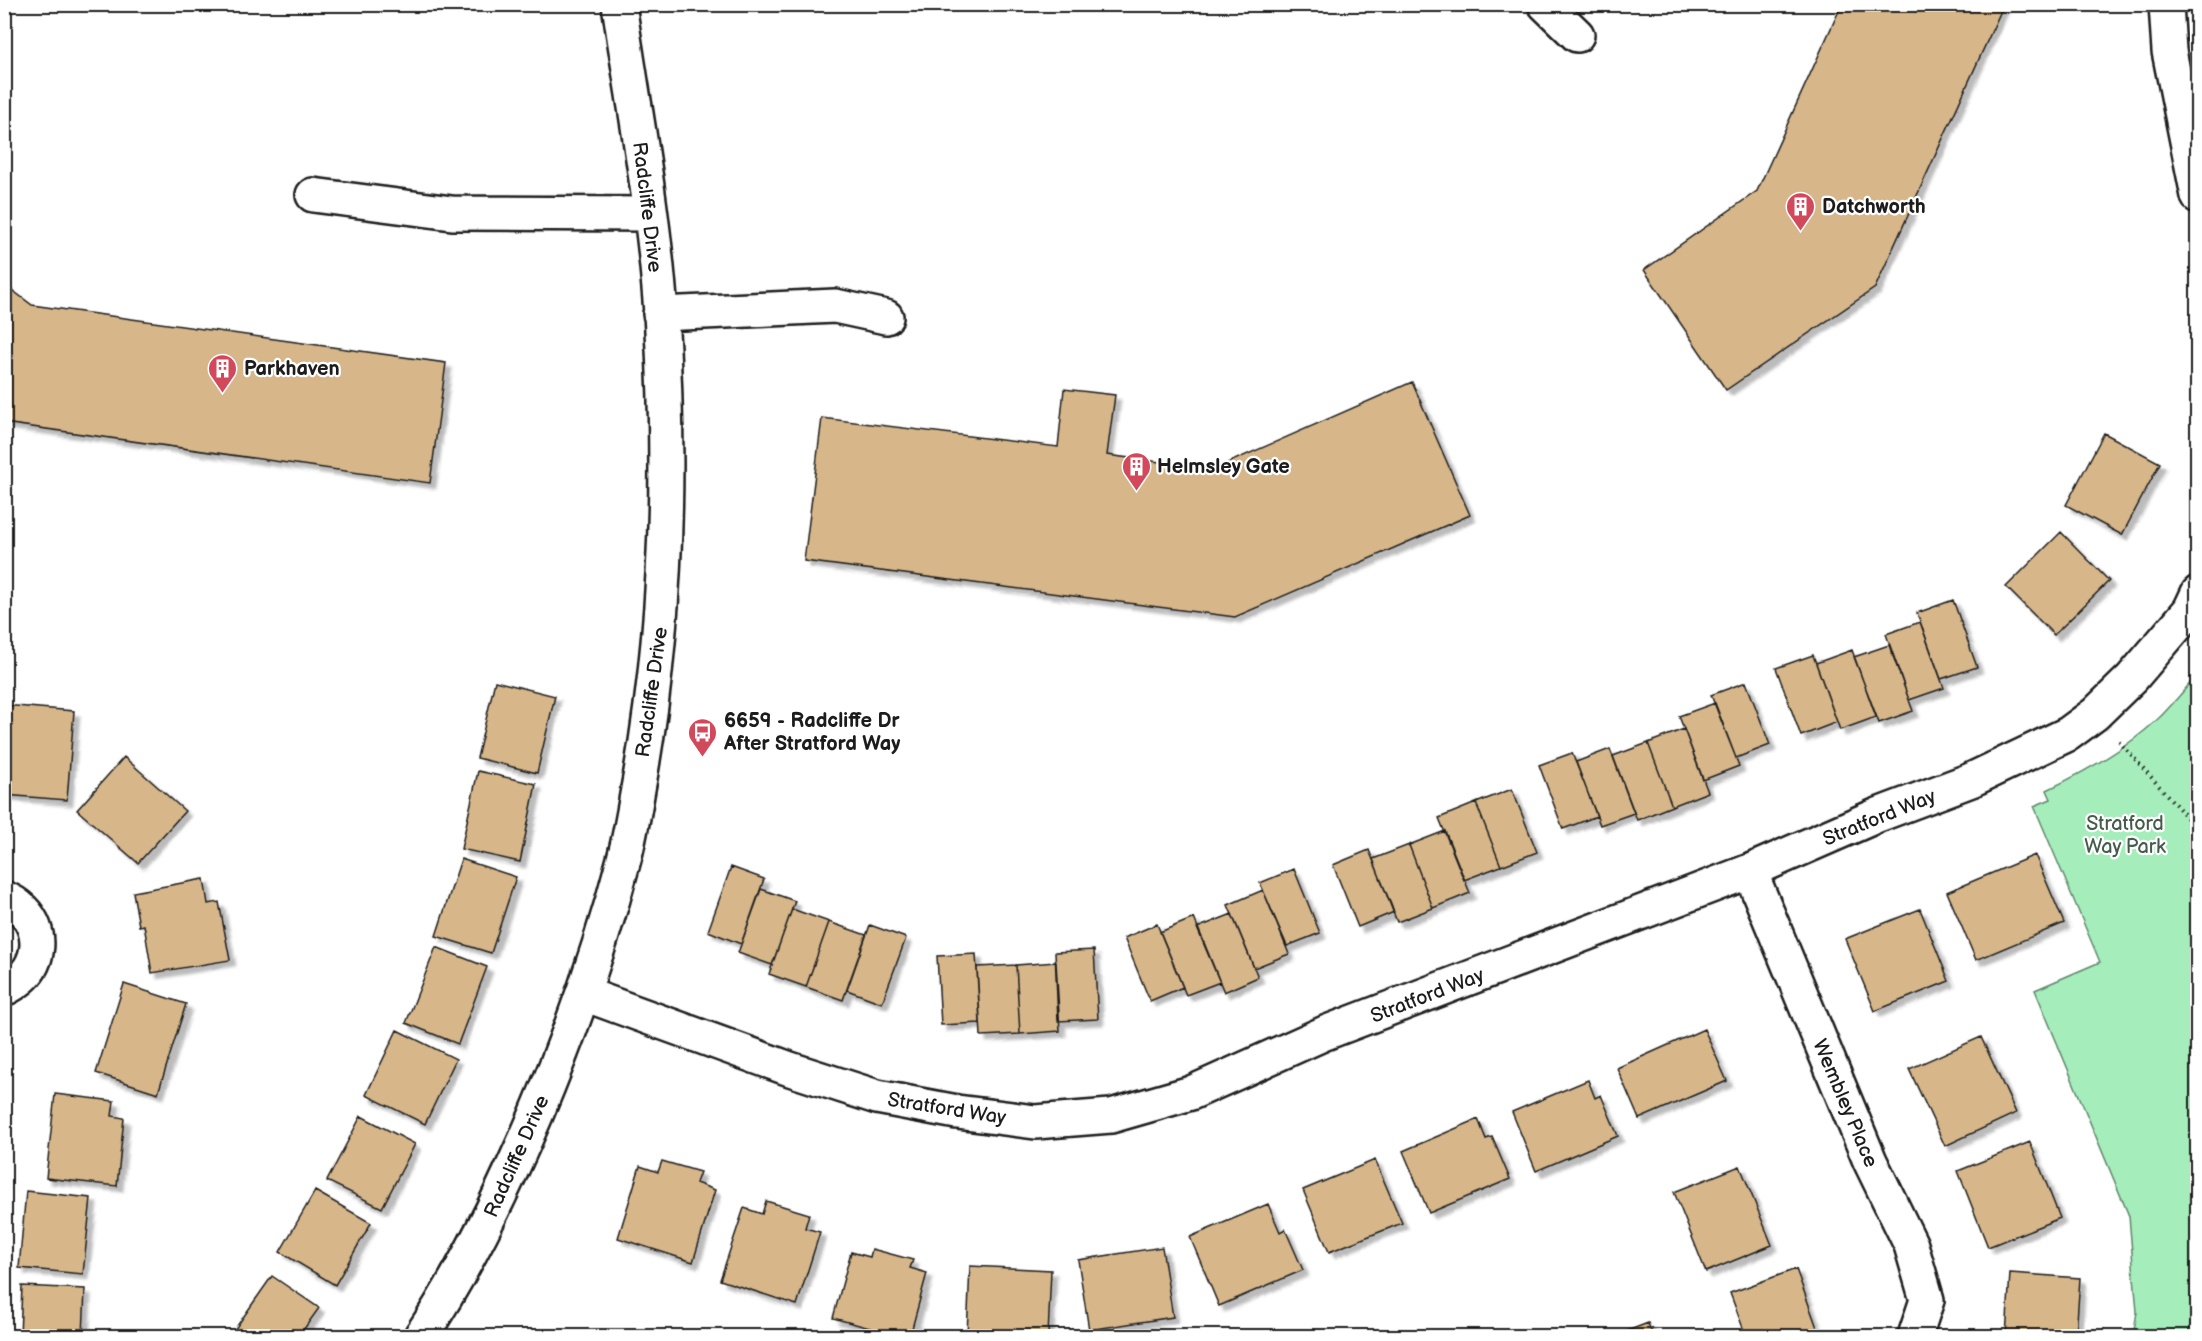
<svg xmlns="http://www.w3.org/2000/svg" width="2202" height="1341" font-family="'Balsamiq Sans',sans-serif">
<defs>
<filter id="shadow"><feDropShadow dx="5.5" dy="5.5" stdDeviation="1.5" flood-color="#0004"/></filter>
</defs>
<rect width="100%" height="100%" fill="#fff"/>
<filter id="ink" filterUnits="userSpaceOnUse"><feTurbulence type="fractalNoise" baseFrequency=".0167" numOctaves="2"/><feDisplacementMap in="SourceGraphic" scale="12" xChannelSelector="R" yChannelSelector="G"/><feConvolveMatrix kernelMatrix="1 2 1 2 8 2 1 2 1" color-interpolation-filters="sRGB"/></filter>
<g filter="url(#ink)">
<path fill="#a5eebb" stroke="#60856c" stroke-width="1.5" d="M2197,675V1336H2133L2137,1312L2129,1216L2035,990L2100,962L2034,806L2051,799L2047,790C2087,771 2128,748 2160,717C2173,704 2185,689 2197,675Z"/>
<path fill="#d7b78a" stroke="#1c1c1c" stroke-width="1.5" filter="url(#shadow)" d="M1842,4H2004L1875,288L1726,390L1644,270L1757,191Z
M4,284L32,305L446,363L430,483L4,423Z
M1412,382L1470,515L1235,617L804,561L822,418L1058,447L1064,389L1115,395L1107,455L1214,469Z
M2104,433L2160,463L2122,535L2066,505Z
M2061,532L2109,581L2054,635L2006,587Z
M1953,600L1977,667L1941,679L1917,613Z
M1920,622L1944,688L1909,700L1886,634Z
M1889,645L1913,711L1879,723L1854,657Z
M1852,650L1876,717L1840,730L1816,663Z
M1813,655L1837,722L1801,736L1776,668Z
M495,681L555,696L537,773L477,758Z
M1746,682L1770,745L1736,758L1711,695Z
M1715,703L1739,766L1703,780L1679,716Z
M4,705L74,711L67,800L4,795Z
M1684,729L1708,792L1672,806L1648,743Z
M1648,743L1672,806L1637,820L1613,756Z
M1610,749L1634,813L1600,825L1576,762Z
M1572,753L1597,816L1563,829L1539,765Z
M124,757L185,811L138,863L77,810Z
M478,771L536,784L520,862L461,849Z
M1512,789L1537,852L1501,866L1476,803Z
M1476,803L1501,866L1464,880L1439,818Z
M1445,831L1470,893L1433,908L1409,845Z
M1409,845L1433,908L1397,922L1373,859Z
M1369,850L1394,912L1358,927L1333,865Z
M2035,855L2064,923L1976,960L1947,892Z
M461,859L516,877L491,953L436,936Z
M731,867L764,879L741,944L708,931Z
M1294,869L1320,933L1287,946L1260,883Z
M204,879L208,904L219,902L230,960L152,973L144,925L139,926L133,892Z
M761,889L795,901L772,965L738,953Z
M1263,890L1289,954L1254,968L1228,905Z
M792,909L829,922L806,987L769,974Z
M1920,909L1949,981L1875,1011L1845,939Z
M1232,914L1258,977L1224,992L1197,928Z
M1194,918L1220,982L1186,995L1160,932Z
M829,922L866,935L843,1000L806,987Z
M1157,924L1183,987L1150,1001L1124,938Z
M870,925L906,938L882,1003L847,990Z
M436,947L487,967L458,1044L406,1023Z
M1094,950L1098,1019L1058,1021L1055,952Z
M976,954L980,1023L941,1025L937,956Z
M1056,962L1060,1031L1020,1034L1016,965Z
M1016,965L1020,1034L981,1036L977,967Z
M124,984L186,1004L158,1093L96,1073Z
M1704,1029L1727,1081L1639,1119L1617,1068Z
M397,1030L456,1059L425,1124L366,1095Z
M1981,1037L2016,1113L1945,1146L1909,1069Z
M1588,1080L1595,1098L1601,1095L1618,1136L1536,1171L1512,1112Z
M55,1094L114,1101L112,1116L124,1118L117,1186L46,1178Z
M361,1116L415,1144L382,1208L327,1181Z
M1478,1119L1486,1139L1492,1137L1510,1179L1429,1213L1403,1151Z
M2030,1142L2060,1218L1988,1247L1958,1171Z
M1375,1160L1402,1223L1329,1252L1303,1190Z
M662,1161L700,1172L696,1183L715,1190L693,1262L618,1238L640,1166L658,1172Z
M1740,1166L1772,1245L1706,1272L1674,1192Z
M26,1191L91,1198L83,1274L19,1268Z
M315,1191L371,1223L335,1285L280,1252Z
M766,1201L809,1214L805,1228L820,1232L797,1305L720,1280L744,1208L762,1214Z
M1268,1204L1280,1232L1285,1229L1303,1270L1219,1306L1190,1237Z
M1162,1247L1173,1317L1089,1330L1078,1260Z
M872,1249L913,1260L910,1268L927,1273L910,1336H899L833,1318L851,1252L870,1257Z
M970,1266L1051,1270L1048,1336L967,1335Z
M1796,1269L1820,1336H1746L1730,1293Z
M2010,1273L2080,1278L2076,1336H2006Z
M272,1276L319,1308L299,1336H230Z
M22,1286L85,1289L83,1336H20Z
M1648,1323L1653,1336H1614Z"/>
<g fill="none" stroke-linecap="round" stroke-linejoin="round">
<defs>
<path id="minor" d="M1545,4L1577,35
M2166,4L2169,51L2198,196
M313,195L452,213L650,214
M660,314L835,306L886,317
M1750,871L1870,1161L1911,1245L1927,1300L1915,1336
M4,898C33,909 46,941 30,968C24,978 14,984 4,989
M584,994L790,1069L877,1097L957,1112L1035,1122L1111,1116L1191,1093L1325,1033L1750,871L1878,815L1971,780L2068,734L2095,714L2132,678L2190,610L2198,593
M421,1336C467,1267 503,1192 536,1115C571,1032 601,947 624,859C631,833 635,805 640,778C667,625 671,469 661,314C654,210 634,107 619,4"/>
</defs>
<use href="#minor" stroke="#1c1c1c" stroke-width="38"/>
<path stroke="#1c1c1c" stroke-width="4" stroke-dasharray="1.5 4.5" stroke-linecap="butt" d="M2119,741L2198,830"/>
<use href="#minor" stroke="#fff" stroke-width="33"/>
</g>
</g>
<defs>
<symbol id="building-pin" viewBox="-11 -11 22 30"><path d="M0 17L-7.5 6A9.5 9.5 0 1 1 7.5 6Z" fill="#d1495b" stroke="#fff"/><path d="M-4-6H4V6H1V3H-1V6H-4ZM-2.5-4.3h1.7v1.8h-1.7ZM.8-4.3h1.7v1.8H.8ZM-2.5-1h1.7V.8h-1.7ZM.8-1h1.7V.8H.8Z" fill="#fff"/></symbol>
<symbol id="bus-pin" viewBox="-11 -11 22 30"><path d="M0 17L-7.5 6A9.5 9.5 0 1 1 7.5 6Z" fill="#d1495b" stroke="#fff"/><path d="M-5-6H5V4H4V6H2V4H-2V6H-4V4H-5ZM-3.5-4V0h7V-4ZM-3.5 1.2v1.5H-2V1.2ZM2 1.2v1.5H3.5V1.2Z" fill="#fff"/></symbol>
</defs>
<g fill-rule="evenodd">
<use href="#building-pin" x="1784" y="190" width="33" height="45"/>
<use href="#building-pin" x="206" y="352" width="33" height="45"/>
<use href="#building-pin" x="1120" y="450" width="33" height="45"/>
<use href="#bus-pin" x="686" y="716" width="33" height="45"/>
</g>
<g text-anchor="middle" stroke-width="4.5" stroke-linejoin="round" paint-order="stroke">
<g font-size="20" font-weight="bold" fill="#1c1c1c" stroke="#fff" text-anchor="start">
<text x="1822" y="213">Datchworth</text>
<text x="244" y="375">Parkhaven</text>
<text x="1157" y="473">Helmsley Gate</text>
<text x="724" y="727">6659 - Radcliffe Dr<tspan x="724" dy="23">After Stratford Way</tspan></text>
</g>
<g font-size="20" fill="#1c1c1c" stroke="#fff">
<text transform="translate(648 207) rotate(83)" y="7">Radcliffe Drive</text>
<text transform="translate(651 692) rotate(-82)" y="7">Radcliffe Drive</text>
<text transform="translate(1879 817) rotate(-22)" y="7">Stratford Way</text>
<text transform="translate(1427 995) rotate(-21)" y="7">Stratford Way</text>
<text transform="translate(1846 1103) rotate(67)" y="7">Wembley Place</text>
<text transform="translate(947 1108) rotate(9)" y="7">Stratford Way</text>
<text transform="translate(516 1156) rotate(-66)" y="7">Radcliffe Drive</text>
</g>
<g font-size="20" fill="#455b4c" stroke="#fff">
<text x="2125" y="830">Stratford<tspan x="2125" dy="23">Way Park</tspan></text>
</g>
</g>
<rect width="2202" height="1341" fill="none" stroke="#fff" stroke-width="24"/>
<rect x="12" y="12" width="2178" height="1317" fill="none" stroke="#1c1c1c" stroke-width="2" filter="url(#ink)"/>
</svg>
